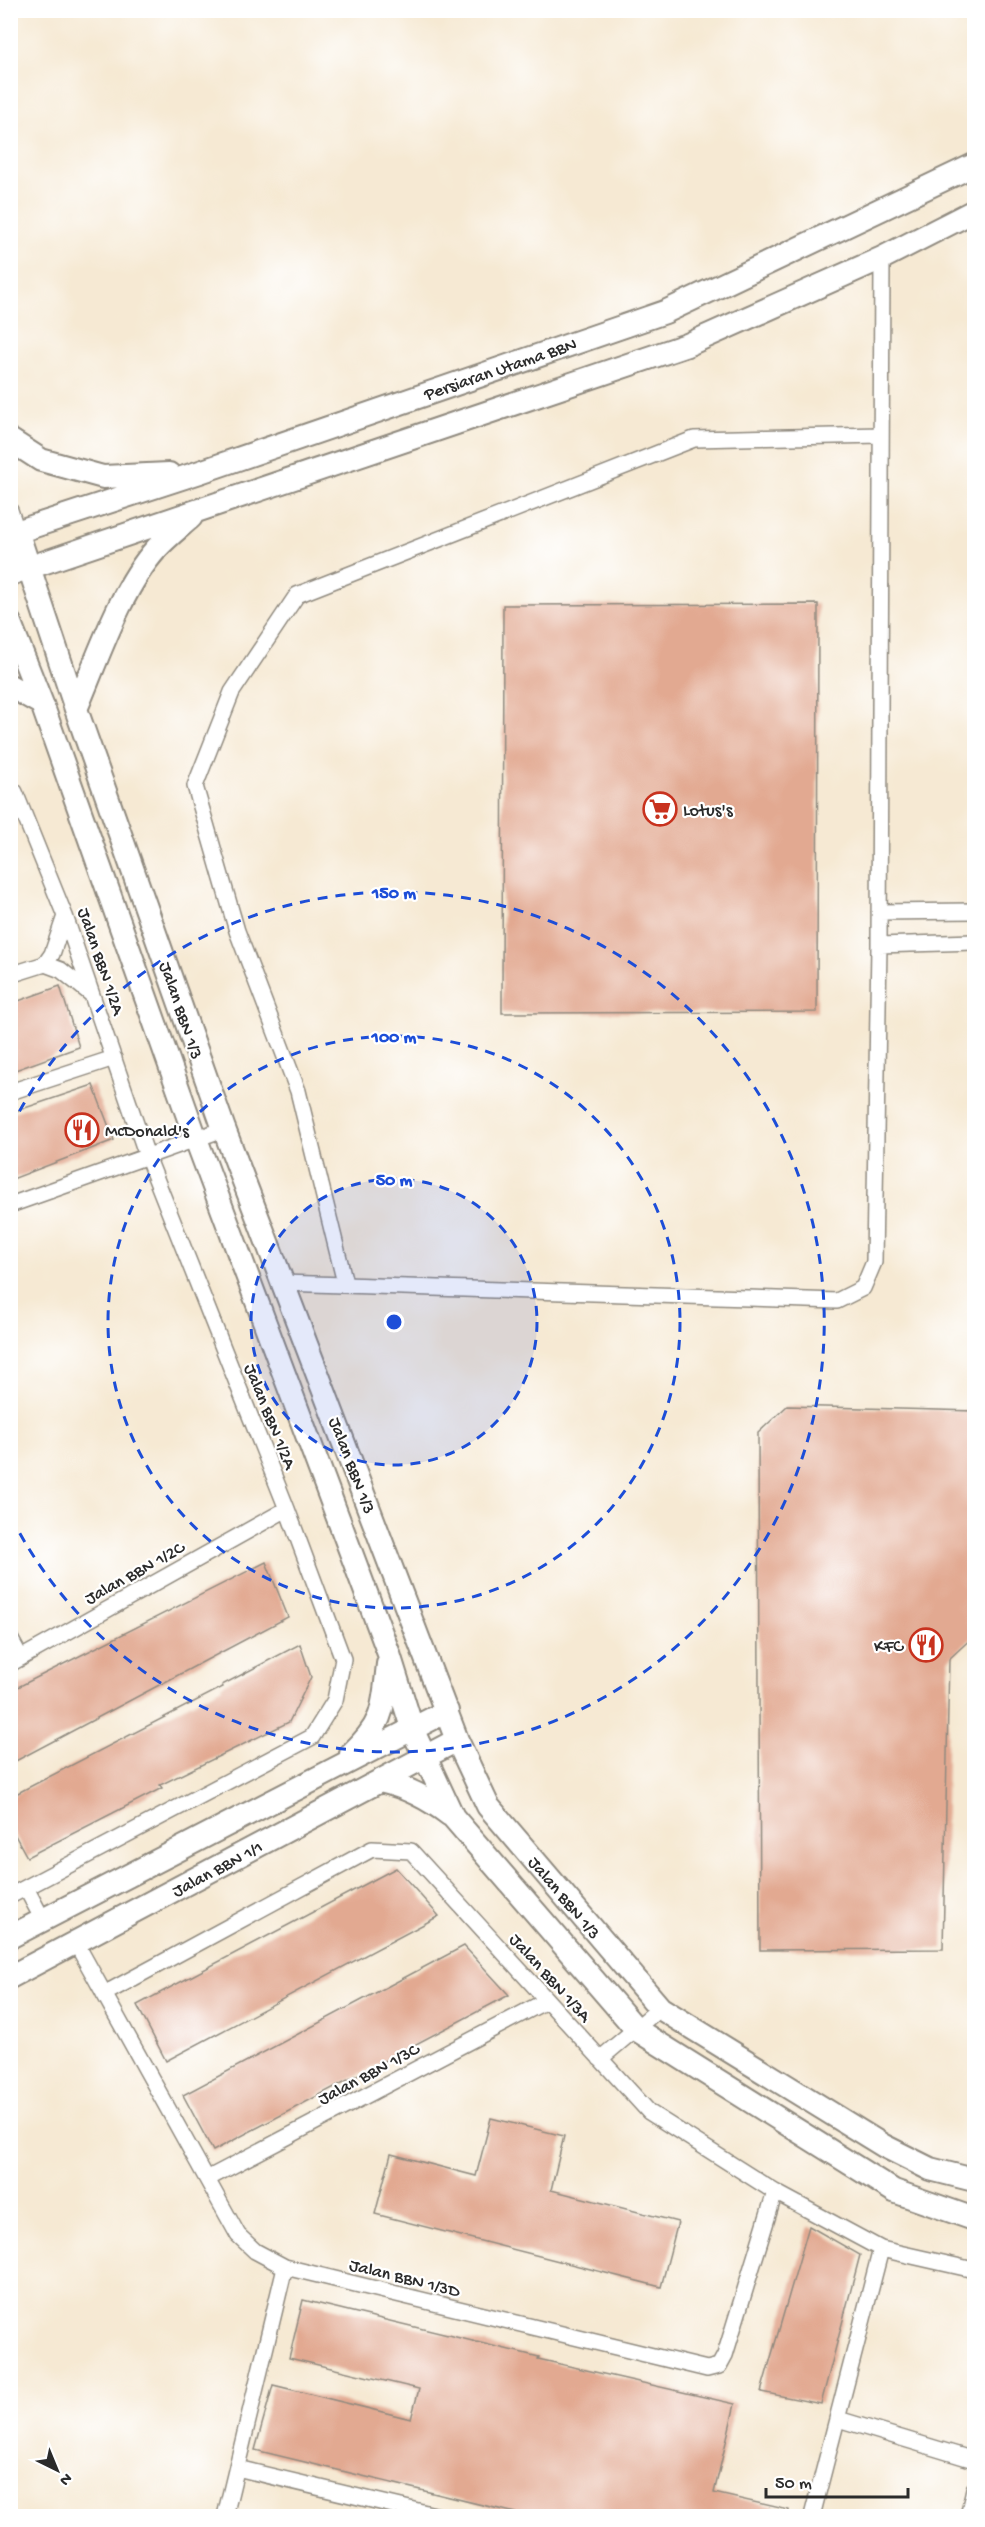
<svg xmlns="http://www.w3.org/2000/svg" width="985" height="2527" font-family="'Gochi Hand',sans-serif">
<rect width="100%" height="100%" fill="#fff"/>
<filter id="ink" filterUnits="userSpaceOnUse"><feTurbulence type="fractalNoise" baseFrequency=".0167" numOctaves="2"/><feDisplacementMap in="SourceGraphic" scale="12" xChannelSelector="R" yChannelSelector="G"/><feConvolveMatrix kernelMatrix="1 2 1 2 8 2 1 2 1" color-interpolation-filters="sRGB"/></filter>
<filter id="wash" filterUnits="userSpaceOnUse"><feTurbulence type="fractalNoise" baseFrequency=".008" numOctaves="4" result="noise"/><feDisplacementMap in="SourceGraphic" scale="24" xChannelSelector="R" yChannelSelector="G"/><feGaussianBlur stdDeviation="1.35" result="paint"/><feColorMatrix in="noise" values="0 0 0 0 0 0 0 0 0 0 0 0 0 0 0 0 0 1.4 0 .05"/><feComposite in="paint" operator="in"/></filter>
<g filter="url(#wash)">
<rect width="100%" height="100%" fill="#f6e9d3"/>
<g id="blocks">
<path fill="#e2a991" d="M818,604L817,1012L502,1013L503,605Z
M60,986L79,1047L10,1072V1004Z
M93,1085L114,1140L10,1180V1113Z
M787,1406L975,1411V1635L949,1659L943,1949L760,1950L758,1433Z
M266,1562L288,1617L10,1764V1691Z
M300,1644L311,1677L289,1722L160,1785L162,1788L27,1857L10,1826V1797L223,1687L222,1685Z
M396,1868L439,1916L166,2061L137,2005Z
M464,1946L509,1995L213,2151L183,2095Z
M491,2118L564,2136L551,2190L678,2222L661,2287L375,2214L391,2154L476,2176Z
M809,2226L860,2255L821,2404L761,2392Z
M303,2300L539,2357L538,2359L735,2404L714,2493L789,2510V2517H532L255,2450L273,2385L411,2419L419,2389L289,2358Z"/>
</g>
</g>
<g filter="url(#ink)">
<use href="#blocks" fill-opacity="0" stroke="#908a7f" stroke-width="1.5"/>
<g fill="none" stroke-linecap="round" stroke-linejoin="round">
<defs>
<path id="street" d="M10,510L17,531
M10,789L15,792L65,916L147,1156L287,1509L343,1659L335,1700L312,1737L10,1896
M879,912L974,911
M879,945L974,942
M45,964L61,970L92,995
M10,975L45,964L52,954L65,916
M10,1092L114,1058
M10,1205L224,1129
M282,1283L837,1301L863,1288L874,1262L879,945L882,258
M345,1283L298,1091L237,931L195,786L232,692L297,595L694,439L881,435
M10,1638L21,1658
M10,1664L287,1509
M26,1888L43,1920
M76,1943L238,2235L255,2251L285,2267L707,2369L719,2366L725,2355L775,2192
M104,1994L372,1849L411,1851L649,2112L775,2192L881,2249L974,2270
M600,2059L660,2008
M207,2179L546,2001
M838,2419L974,2460
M237,2468L439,2516
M225,2516L285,2267
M812,2516L881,2249
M968,2516L974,2489"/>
<path id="secondary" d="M10,440L41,460L103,477L169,474
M17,531L76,709L224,1129L457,1740L488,1806L660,2008L884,2146L930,2169L974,2180
M10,534L200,472L665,312L974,165
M10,574L687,345L882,258L974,211
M10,623L42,704L196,1139L389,1654L413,1731L453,1817L637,2030L894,2191L974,2219
M10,686L42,704
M76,709C98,658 120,589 157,548C167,537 180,527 191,517
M351,1754C385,1722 383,1708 388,1664
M380,1781C407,1787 428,1798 450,1815
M10,1937L447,1711
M10,1977L457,1740"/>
</defs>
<use href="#street" stroke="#908a7f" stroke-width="18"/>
<use href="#secondary" stroke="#908a7f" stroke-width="26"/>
<use href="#street" stroke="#fff" stroke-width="15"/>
<use href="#secondary" stroke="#fff" stroke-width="22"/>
</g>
</g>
<circle cx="394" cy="1322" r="143" fill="#1d4ed8" fill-opacity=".12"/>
<g fill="none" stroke="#1d4ed8" stroke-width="3" stroke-dasharray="10 8">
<circle cx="394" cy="1322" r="143"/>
<circle cx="394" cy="1322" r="286"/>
<path d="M11 1127A430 430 0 1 1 11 1517"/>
</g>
<defs>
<symbol id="supermarket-ring" viewBox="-11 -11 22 22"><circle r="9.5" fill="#fff" stroke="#c8321e" stroke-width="1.5"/><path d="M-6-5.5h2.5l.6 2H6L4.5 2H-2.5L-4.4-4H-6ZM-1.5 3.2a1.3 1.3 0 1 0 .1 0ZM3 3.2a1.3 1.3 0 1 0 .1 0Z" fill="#c8321e"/></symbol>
<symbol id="restaurant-ring" viewBox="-11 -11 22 22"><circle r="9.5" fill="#fff" stroke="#c8321e" stroke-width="1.5"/><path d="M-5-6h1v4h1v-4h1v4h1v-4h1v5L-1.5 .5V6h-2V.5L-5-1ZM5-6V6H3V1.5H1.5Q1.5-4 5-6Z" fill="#c8321e"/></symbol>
</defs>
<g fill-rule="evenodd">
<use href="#supermarket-ring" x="641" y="790" width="38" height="38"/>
<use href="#restaurant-ring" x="63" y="1111" width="38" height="38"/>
<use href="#restaurant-ring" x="907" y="1626" width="38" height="38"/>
</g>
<g text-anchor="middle" stroke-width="4.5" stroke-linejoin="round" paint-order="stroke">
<g font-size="18" fill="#2b2b2b" stroke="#fff">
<text transform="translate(500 368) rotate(-19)" y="6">Persiaran Utama BBN</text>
<text transform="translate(102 961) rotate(71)" y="6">Jalan BBN 1/2A</text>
<text transform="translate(182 1010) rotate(71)" y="6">Jalan BBN 1/3</text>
<text transform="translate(271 1416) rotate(68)" y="6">Jalan BBN 1/2A</text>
<text transform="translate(353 1465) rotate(69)" y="6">Jalan BBN 1/3</text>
<text transform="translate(134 1572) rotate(-29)" y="6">Jalan BBN 1/2C</text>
<text transform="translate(217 1868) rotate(-28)" y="6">Jalan BBN 1/1</text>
<text transform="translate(565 1897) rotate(50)" y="6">Jalan BBN 1/3</text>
<text transform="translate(551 1977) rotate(48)" y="6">Jalan BBN 1/3A</text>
<text transform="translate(368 2073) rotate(-28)" y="6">Jalan BBN 1/3C</text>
<text transform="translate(405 2277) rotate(14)" y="6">Jalan BBN 1/3D</text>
</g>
<g font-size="18" fill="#2b2b2b" stroke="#fff" text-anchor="start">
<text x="683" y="815">Lotus's</text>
<text x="105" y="1136">McDonald's</text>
<text x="903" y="1651" text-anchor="end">KFC</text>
</g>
</g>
<circle cx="394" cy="1322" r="9" fill="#1d4ed8" stroke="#fff" stroke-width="3"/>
<g font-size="18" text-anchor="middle" font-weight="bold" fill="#1d4ed8" stroke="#fff" stroke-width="4.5" stroke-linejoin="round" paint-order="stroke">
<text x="394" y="898">150 m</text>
<text x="394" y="1042">100 m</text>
<text x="394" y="1185">50 m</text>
</g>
<rect width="985" height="2527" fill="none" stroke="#fff" stroke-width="36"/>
<g transform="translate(57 2470) rotate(137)" stroke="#ffffff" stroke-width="4.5" paint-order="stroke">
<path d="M0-4.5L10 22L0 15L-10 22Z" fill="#2b2b2b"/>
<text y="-9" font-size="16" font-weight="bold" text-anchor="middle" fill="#2b2b2b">N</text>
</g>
<path d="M766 2488v9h142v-9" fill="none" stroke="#2b2b2b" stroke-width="3"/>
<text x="775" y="2488" font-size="18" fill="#2b2b2b" stroke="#ffffff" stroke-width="4.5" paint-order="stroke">50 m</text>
</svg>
